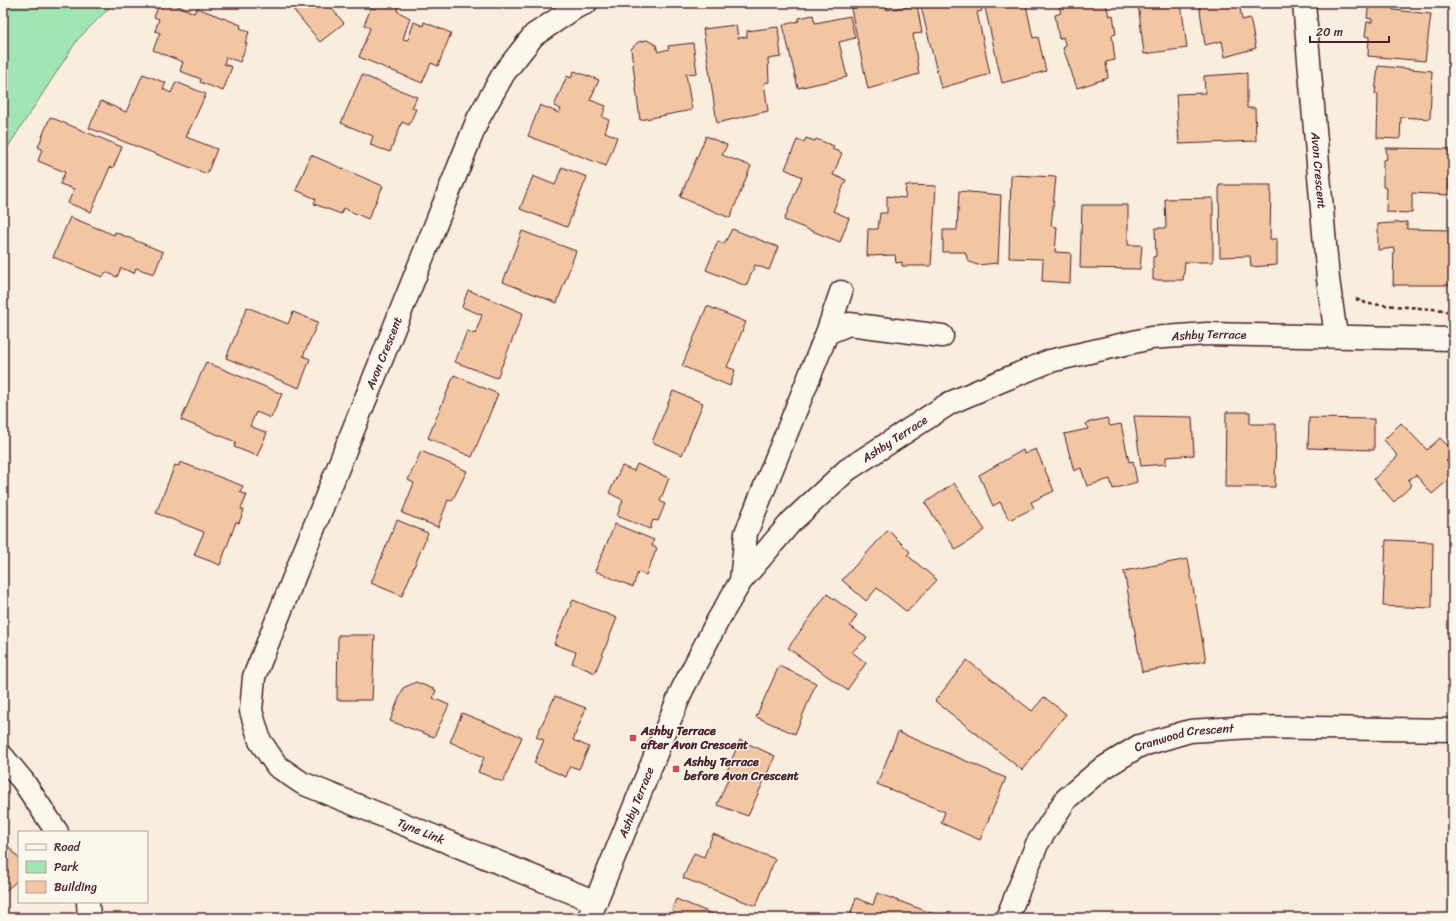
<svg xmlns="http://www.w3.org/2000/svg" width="1456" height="921" font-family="Sriracha,sans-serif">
<rect width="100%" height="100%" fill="#f9eddd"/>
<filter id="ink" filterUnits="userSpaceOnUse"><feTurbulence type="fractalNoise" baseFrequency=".025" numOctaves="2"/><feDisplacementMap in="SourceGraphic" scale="8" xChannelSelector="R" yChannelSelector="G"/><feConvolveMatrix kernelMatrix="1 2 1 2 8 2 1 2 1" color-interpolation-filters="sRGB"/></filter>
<g filter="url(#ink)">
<path fill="#a1e6b2" stroke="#76826e" d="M3,3H114L78,39L6,150L3,166Z"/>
<path fill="#f3c6a3" stroke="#4a1f2b" d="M160,3H171L194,13L197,8L241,25L240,28L249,32L245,43H247L240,62L226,57L224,64L232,67L223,91L200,82L201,79L180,71L183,62L153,50L160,33L155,31L159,19L154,17Z
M288,3H327L344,23L320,42Z
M379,3H389L398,7L397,11L410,18L403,39L408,40L414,22L423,26L424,22L451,33L438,66L431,63L422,83L359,57L370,28L364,25L371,8L376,9Z
M863,3H887V10L917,5L922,33L913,34L919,74L868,89L851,9L863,5Z
M920,3H946V5L953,3H981L982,11L977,12L990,74L941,88Z
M984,3H1036L1026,5L1033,38L1038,37L1046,71L1002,83Z
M1058,3H1111L1106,4L1109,16L1113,15L1116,34L1112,35L1115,60L1106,62L1108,78L1077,88L1063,48L1066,46L1063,37L1059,39L1055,15L1061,13Z
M1138,3H1181L1187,48L1144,54Z
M1199,3H1239L1242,20L1250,18L1256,48L1225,57L1222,41L1205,45Z
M1369,3H1393V10L1431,14L1425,61L1368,56L1369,37L1365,36L1367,22H1372V19L1367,18Z
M813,15L815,23L850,16L855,38L839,42L847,77L798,88L783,25L799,21V18Z
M736,25L738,38L747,37V31L778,27L781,57L768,59L769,82L764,83L768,111L717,123L703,29Z
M647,40L656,45L658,52L669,49L668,46L693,43L697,73L686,74L692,110L640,120L631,49L638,42Z
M1378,66L1432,71L1430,119L1401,117L1400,139L1377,138L1378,94H1375Z
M574,71L599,80L590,100L606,106L602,117L609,120L605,132L617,137L606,166L528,136L540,105L559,113L561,109L554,106L567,76L571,78Z
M1247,73V108H1255L1256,141L1179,144L1176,94L1205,93L1204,76Z
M143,74L166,83L163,89L171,93L176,82L206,94L186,137L217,149L207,174L89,128L101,101L126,112Z
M362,75L417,97L412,108L416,109L409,125L402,122L390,152L370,145L373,136L341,123Z
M50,117L122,147L113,168L110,167L91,212L68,203L74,189L60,184L65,172L38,161L42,149L38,147Z
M706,136L727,145L722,155L751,166L730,218L680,197Z
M806,138L815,141L816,139L834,146L832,149L842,153L833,175L846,180L833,211L849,218L840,242L784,220L802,177L785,169L797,140L804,142Z
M1386,148L1450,149L1449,195L1412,193V213L1386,212L1387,188L1383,187V160L1387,159Z
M311,155L383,186L368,219L343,208L341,214L314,204L316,199L296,190Z
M562,167L587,177L567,227L520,209L533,176L555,185Z
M1011,175L1056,177L1051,226L1057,227L1055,252L1071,253L1070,283L1042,281L1043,259L1009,258Z
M906,185L936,186L931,266H902V262L896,263L895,255L867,256L868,229H878L880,213H887V196L905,198Z
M1219,185H1271L1270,239H1277V265L1251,267L1250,256L1220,257Z
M959,191L1001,195L998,263L977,265L968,261L965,252H943V230H957Z
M1213,198V262H1185L1183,280H1153V257L1156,256L1155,228H1166L1165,199Z
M1082,205H1128V245H1142L1140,269L1080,268Z
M70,217L114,235L115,232L163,252L154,274L136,268L134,273L121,268L117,277L106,272L102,277L53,257Z
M1407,222V229L1449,230V236H1453V285H1393L1394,248L1378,250V224Z
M732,229L778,247L769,270L755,265L746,286L706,270L718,241L724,244Z
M522,231L576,251L557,303L503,282Z
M468,290L523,313L497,378L455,362L467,331L475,334L482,315L462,307Z
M707,306L746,322L727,367L735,370L730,386L682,366Z
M247,307L288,324L293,312L318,322L303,356L310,359L299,388L226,358Z
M206,362L282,394L271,418L256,412L250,426L267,433L257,456L234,447L236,442L181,420Z
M454,375L498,394L472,457L428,438Z
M673,391L703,403L682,455L652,442Z
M1226,412H1250V424H1276L1275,487H1225Z
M1134,416L1192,417L1194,455L1166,457V464L1141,466Z
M1107,418L1110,426L1121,424L1129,462L1133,461L1137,482L1113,489L1110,479L1087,486L1081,468L1074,471L1064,434L1088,429L1086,423Z
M1309,418L1374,419V450L1308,448Z
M1401,423L1427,450L1440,438L1453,451V453L1446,461L1453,468V476L1432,494L1416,475L1408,480L1412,485L1394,502L1374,479L1398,456L1384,440Z
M1036,449L1054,491L1031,502L1034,508L1009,520L1000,502L993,506L979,475L1023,450L1024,454Z
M421,451L467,471L452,501L448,500L438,527L402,513L414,483L408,480Z
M180,462L243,486L240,492L247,495L241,509L244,510L239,523L236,522L220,565L194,555L204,532L156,513L175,465L179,466Z
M637,464L669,478L660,501L665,504L658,521L653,520L650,529L617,516L623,500L609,493L622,466L634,471Z
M954,483L985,530L956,550L925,503Z
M397,520L428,533L402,596L371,583Z
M615,524L654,540L652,546L657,548L646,575L638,572L633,587L595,571Z
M888,530L910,552L907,555L937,580L907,612L877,588L866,601L842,580Z
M1386,540L1433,542L1432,608L1383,606Z
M1188,559L1206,661L1142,672L1124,571Z
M827,594L857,615L850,626L867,638L852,652L866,663L847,690L788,648Z
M573,600L617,618L595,673L572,663L576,652L554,644Z
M338,635H375L372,700H337Z
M967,660L1032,711L1044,697L1066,714L1022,770L935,701Z
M779,666L816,683L795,734L756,717Z
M416,682L436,690L433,698L449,705L434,737L390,721L403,688Z
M555,696L586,708L573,740L589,747L579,769L570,766L566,777L534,763L544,740L536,737Z
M462,713L522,737L503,782L478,772L484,757L450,742Z
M898,732L1006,778L980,840L941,823L945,812L877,784Z
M740,740L775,756L748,816L717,805L731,772L727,771Z
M713,834L775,859L756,906L683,878L694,853L704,857Z
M3,840L19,859V879L3,893Z
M877,893L945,918H849L856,898L873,905Z
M676,899L723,918H669Z"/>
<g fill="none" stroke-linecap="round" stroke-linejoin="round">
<defs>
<g id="minor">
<path id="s1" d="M586,3L576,7L534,35L504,73L478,119L254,677L251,711L260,741L277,766L302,783L596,902"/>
<path id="s2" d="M1304,3L1328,279L1336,336"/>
<path d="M827,333L849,324L942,336"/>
<path d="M741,581L746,533L827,333L841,292"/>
<path d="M3,757L23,781L57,832"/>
<path d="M88,902L89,918"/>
<path id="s3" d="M589,918L682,690L718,620L741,581L791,522L847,470L950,403L1001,381L1050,361L1151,338L1207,334L1453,339"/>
<path id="s4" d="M1007,918L1037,844L1066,799L1100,770L1139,746L1190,731L1251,727L1453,730"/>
</g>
</defs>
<use href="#minor" stroke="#4a1f2b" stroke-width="25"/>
<path stroke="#4a1f2b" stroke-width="2.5" stroke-dasharray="4 3" stroke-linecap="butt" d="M1356,299L1368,304L1383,305L1444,310L1451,313"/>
<use href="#minor" stroke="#fbf7ec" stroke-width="22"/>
</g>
</g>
<g fill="#d1495b" stroke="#fbf7ec" stroke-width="1.5">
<rect x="629" y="734" width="8" height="8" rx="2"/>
<rect x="672" y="765" width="8" height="8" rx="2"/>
</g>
<g text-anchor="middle" stroke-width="3" stroke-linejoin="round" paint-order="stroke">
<g font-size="12" fill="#4a1f2b" stroke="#fbf7ec">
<text dy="4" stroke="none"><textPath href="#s2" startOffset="168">Avon Crescent</textPath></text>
<text dy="4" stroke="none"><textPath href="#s3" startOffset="917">Ashby Terrace</textPath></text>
<text transform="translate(384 353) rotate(-68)" y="4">Avon Crescent</text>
<text dy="4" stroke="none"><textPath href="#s3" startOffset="581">Ashby Terrace</textPath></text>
<text dy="4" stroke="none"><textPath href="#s4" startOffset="270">Cranwood Crescent</textPath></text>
<text dy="4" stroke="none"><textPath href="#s3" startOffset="125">Ashby Terrace</textPath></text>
<text dy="4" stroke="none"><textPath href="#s1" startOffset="1018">Tyne Link</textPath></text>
</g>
<g font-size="12" font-weight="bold" fill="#4a1f2b" stroke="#fbf7ec" text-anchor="start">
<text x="641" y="735">Ashby Terrace<tspan x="641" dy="14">after Avon Crescent</tspan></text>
<text x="684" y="766">Ashby Terrace<tspan x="684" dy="14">before Avon Crescent</tspan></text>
</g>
</g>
<rect width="1456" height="921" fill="none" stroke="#fbf7ec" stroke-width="16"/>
<rect x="8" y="8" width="1440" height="905" fill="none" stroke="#4a1f2b" stroke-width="1.5" filter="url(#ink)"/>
<rect x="18" y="831" width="130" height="72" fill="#fbf7ec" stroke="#b4a19f"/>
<rect x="26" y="844" width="20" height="6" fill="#fbf7ec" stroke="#b4a19f"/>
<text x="54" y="851" font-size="12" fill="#4a1f2b">Road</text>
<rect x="26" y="861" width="20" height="12" fill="#a1e6b2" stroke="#b4a19f"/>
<text x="54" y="871" font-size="12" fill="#4a1f2b">Park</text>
<rect x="26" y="881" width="20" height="12" fill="#f3c6a3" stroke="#b4a19f"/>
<text x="54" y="891" font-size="12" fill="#4a1f2b">Building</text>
<path d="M1310 36v6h79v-6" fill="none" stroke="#4a1f2b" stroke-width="2"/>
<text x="1316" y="36" font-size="12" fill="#4a1f2b" stroke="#fbf7ec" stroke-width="3" paint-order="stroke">20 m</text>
</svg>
